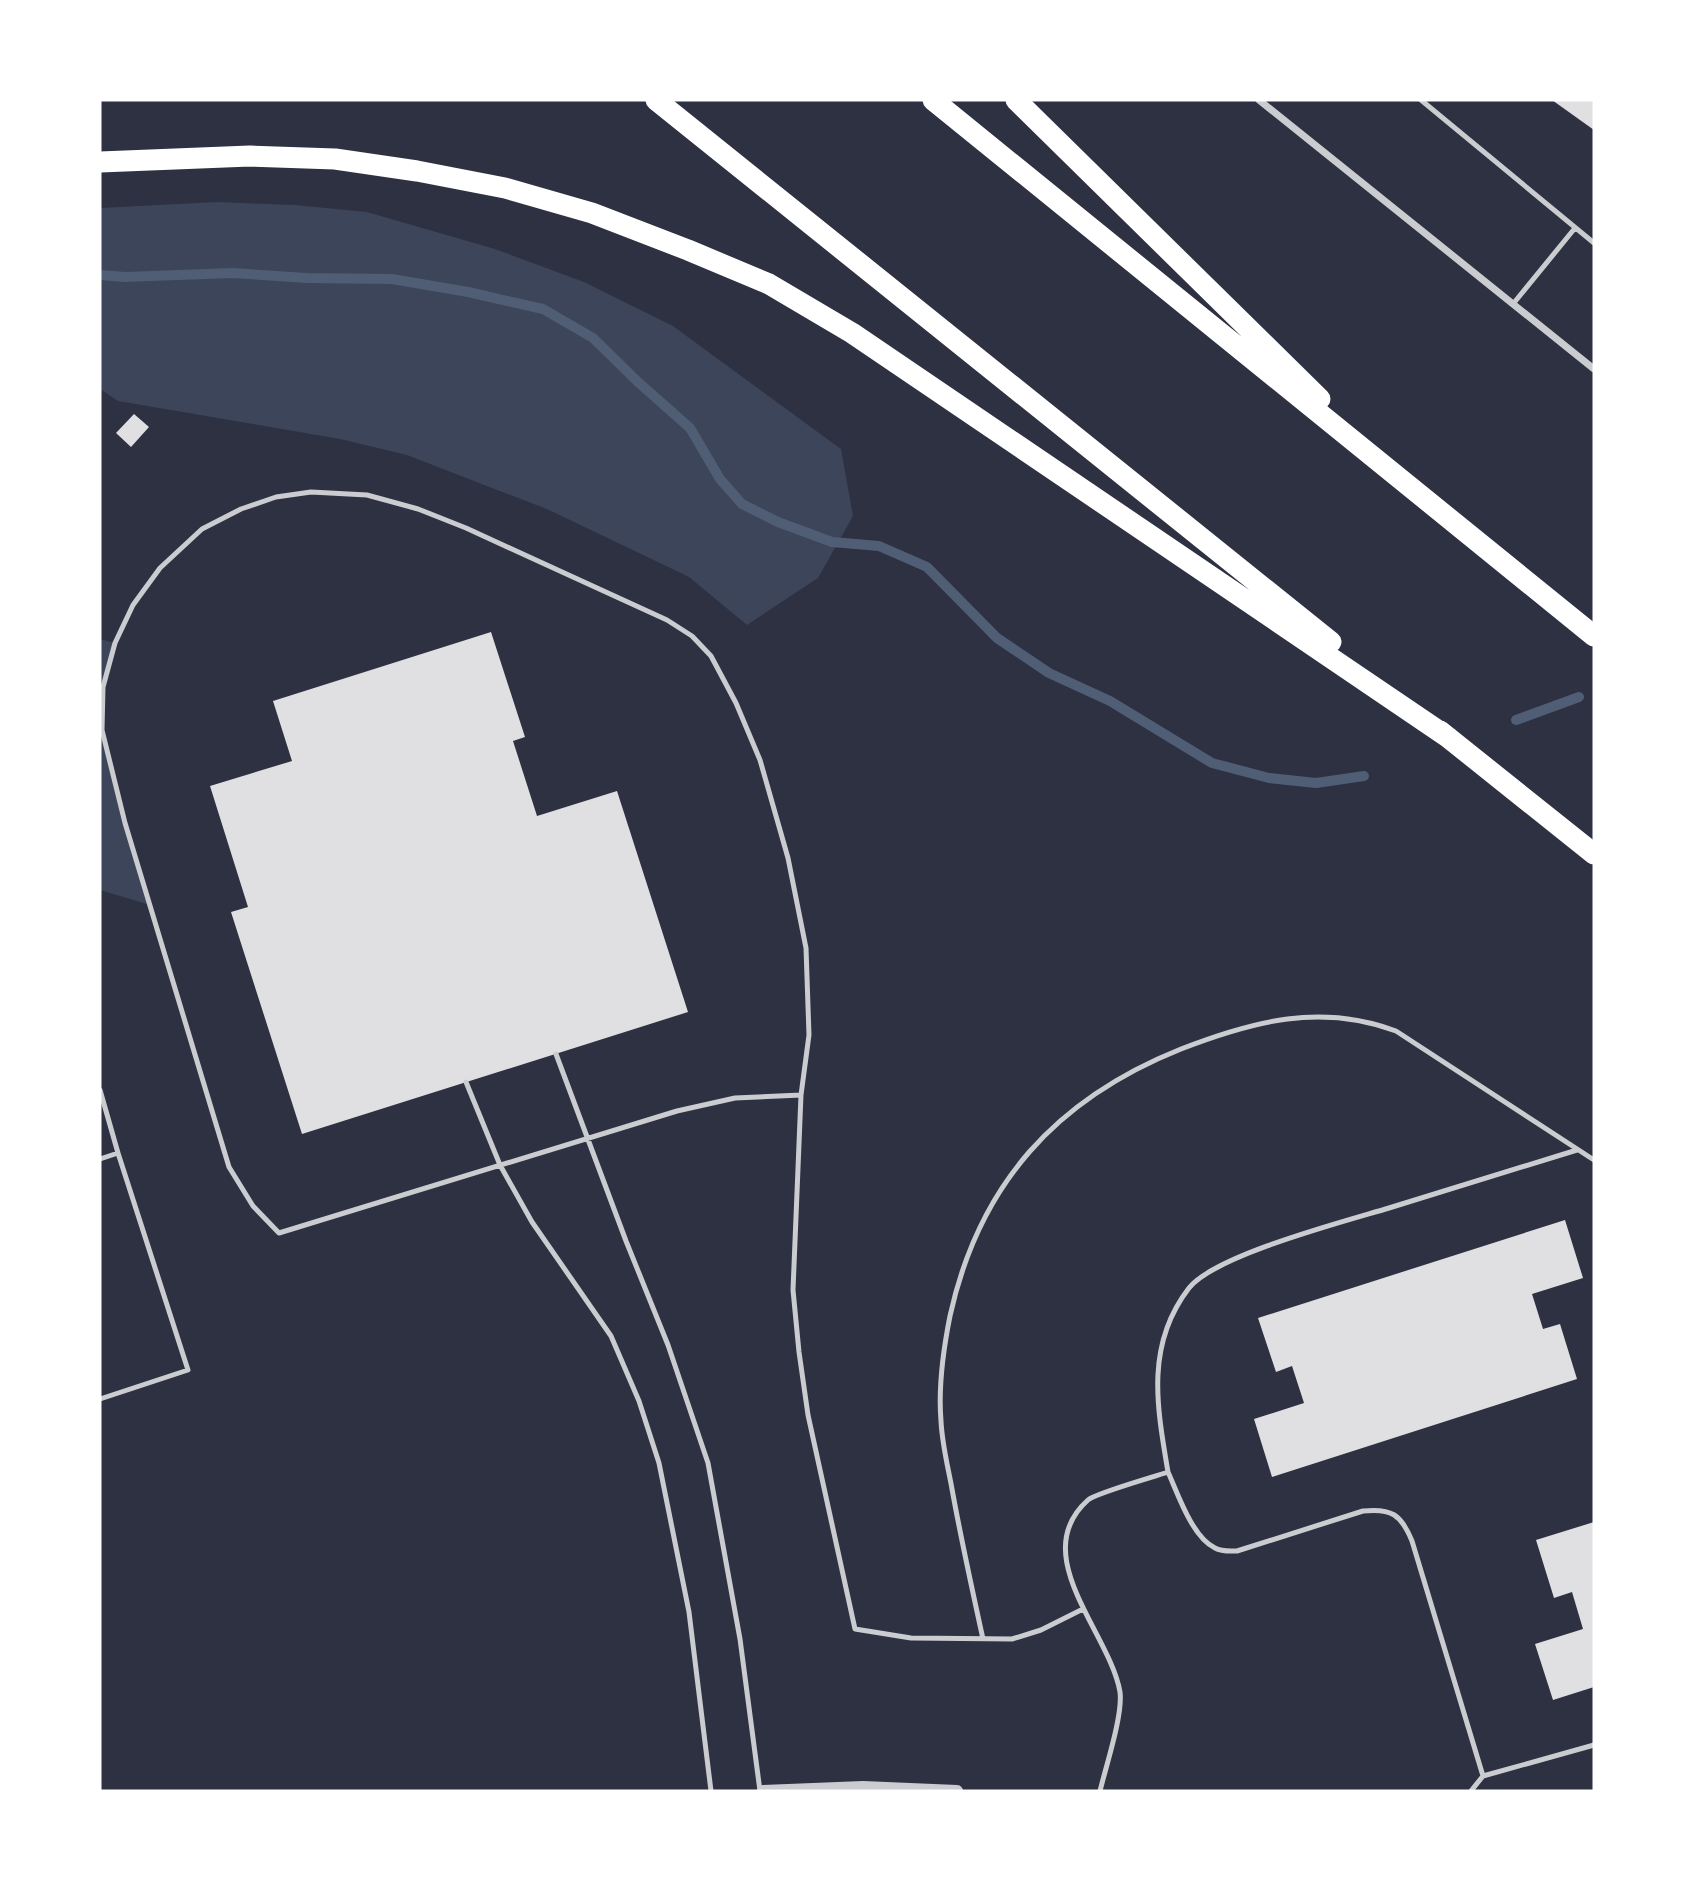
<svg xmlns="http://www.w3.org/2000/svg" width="1694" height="1891" font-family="'PT Sans',sans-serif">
<rect width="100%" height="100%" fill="#2d3142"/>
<path fill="#3c4559" d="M216,202L295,205L367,212L495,249L584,282L673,326L841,449L853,516L818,578L747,625L689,577L549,510L407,455L340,439L118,401L100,389V208Z
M100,639L115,643L103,687L102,730L150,905L100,890Z"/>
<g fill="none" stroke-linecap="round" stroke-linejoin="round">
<path stroke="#4f5d75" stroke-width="10" d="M100,275L125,277L232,273L307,278L392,279L468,292L543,309L593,338L638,382L690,428L720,479L742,504L778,522L832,542L879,546L927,567L997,638L1049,673L1110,701L1212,763L1269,778L1316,783L1364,776
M1516,720L1579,697"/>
</g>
<path fill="#e0e0e3" d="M1552,100H1594V130Z
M134,414L149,427L131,447L116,433Z
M491,632L525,737L513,741L537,816L617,791L688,1012L302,1134L231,912L248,907L210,786L292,761L273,701Z
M1565,1220L1583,1278L1532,1294L1543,1329L1560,1324L1577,1379L1272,1477L1254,1419L1304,1403L1292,1366L1276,1372L1258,1318Z
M1594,1522V1687L1553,1700L1535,1644L1583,1629L1572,1592L1554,1598L1536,1540Z"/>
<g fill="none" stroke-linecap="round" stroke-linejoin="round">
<path stroke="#caccd0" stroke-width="5" d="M1421,100L1594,243
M1513,304L1575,228
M556,1054L626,1241L668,1345L708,1463L740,1639L760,1791
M466,1082L500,1165L532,1222L611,1336L639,1401L659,1463L689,1612L711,1791
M100,1090L118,1153
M801,1095L735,1098L677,1111L279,1233L253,1206L229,1167L125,823L102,730L103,687L115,643L133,605L160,568L202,529L241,509L276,497L311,492L367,495L418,509L466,528L667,620L692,636L711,656L736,703L760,760L788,858L806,948L809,1035L801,1095L793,1290L799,1352L808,1415L855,1629L911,1638L1012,1639L1041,1630L1083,1609
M100,1159L118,1153L188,1370L100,1399
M1168,1472C1157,1407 1145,1345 1189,1288C1215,1255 1346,1221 1389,1208C1452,1188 1515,1169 1577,1150
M983,1639C972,1589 961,1539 952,1489C948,1467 942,1444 941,1421C938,1386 943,1351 950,1316C979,1184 1056,1099 1181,1049C1253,1021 1321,1003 1396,1031L1594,1160
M1100,1791C1106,1766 1123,1715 1120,1692C1110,1633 1026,1555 1088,1500C1096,1493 1154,1477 1168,1472C1178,1494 1192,1537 1215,1548C1222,1552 1230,1551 1237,1551L1363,1511C1391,1508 1401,1514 1412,1541L1483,1776
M1471,1791L1483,1776L1594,1745"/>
<path stroke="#caccd0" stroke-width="7" d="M1259,100L1594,369"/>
<path stroke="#caccd0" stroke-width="12" d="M763,1791L863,1787L957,1791"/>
<path stroke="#fff" stroke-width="21" d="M656,100L1331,642
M933,100L1594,636
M1016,100L1320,399
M100,162L250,156L335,159L417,171L505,188L592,213L688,250L769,284L852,333L1449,738
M1440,731L1594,854"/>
</g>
<rect width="1694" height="1891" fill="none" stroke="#ffffff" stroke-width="203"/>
</svg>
